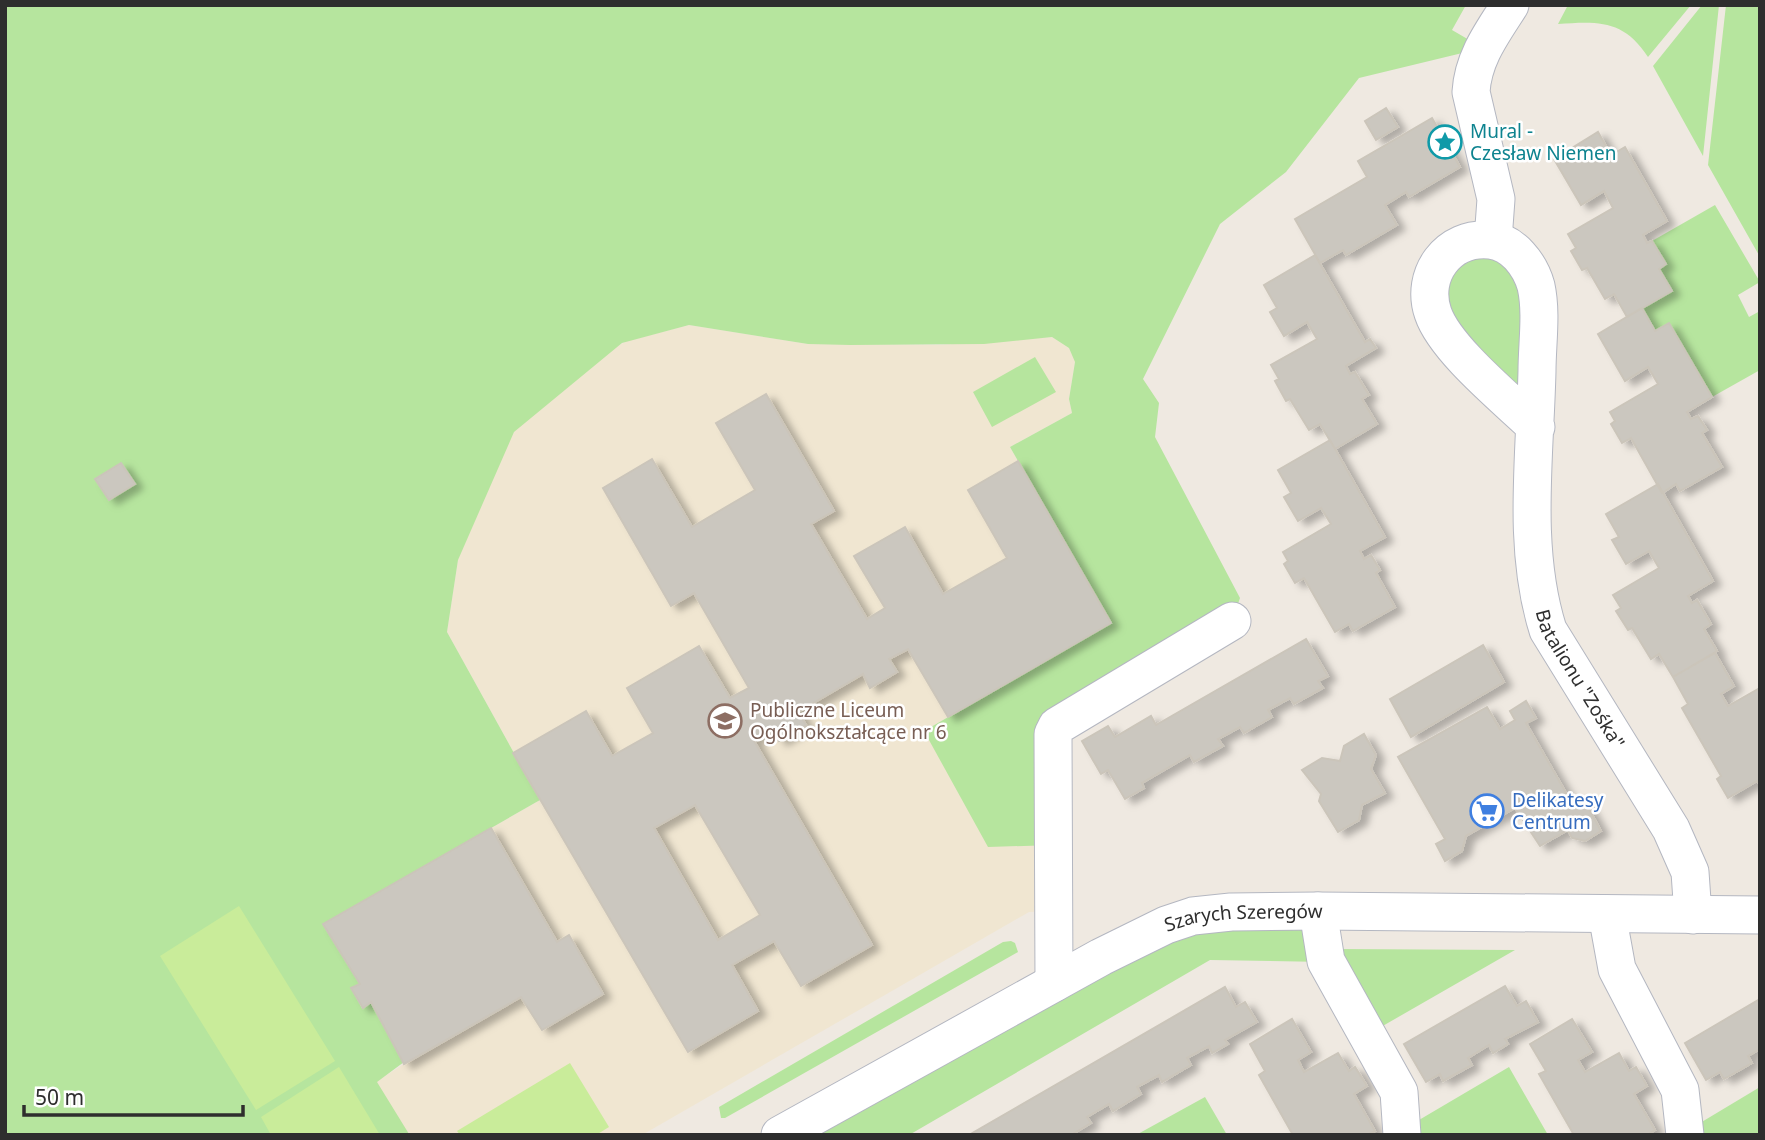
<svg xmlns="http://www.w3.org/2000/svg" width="1765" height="1140" font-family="'Noto Sans',sans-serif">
<defs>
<filter id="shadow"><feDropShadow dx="8" dy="4.5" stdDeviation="3.5" flood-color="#0004"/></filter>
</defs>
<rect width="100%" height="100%" fill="#efe9e1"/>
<path fill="#f0e6d1" d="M689,325L808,344L939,345L1052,337L1069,348L1075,361L1069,399L1072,413L1010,447L1111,623L924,731L1054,845L1055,911L1029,912L642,1135H380L355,1095L404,1064L351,988L323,924L540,800L447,632L458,560L471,511L514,432L598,356L627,341Z"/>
<path fill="#b6e59e" d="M5,5H1466L1452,30L1483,48L1359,78L1286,172L1220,224L1143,379L1159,403L1155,437L1240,598L1232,621L1063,721L1054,845L988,847L924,731L1111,623L1010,447L1072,413L1069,399L1075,362L1069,348L1052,337L984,344L850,345L808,344L689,325L622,343L514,432L458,560L447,632L540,800L323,924L360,984L351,988L362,1008L371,1002L404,1062L377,1082L409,1134L5,1135Z
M1568,5H1691L1648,57C1624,20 1599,21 1558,24Z
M1702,5H1719L1703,156L1653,66Z
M1726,5H1760V257L1708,165Z
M1715,205L1760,282L1738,295L1749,317L1760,311V370L1712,397L1669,324L1655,331L1642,308L1671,291L1659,269L1665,264L1652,241Z
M1515,251L1536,427L1454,347L1436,266Z
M1035,357L1056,392L992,427L973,392Z
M1318,911L1336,949L1515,950L1367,1035L1326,962L1210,960L909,1135H780L1166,925Z
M1011,941L1015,943L1018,952L725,1118H721L719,1107L1003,942Z
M1509,1067L1548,1135H1402V1130Z
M1760,1087V1135H1685V1132Z
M1205,1097L1227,1135H1136Z"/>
<path fill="#c9ec9a" d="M239,906L335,1061L256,1110L160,956Z
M570,1063L609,1127L596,1135H460L457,1131Z
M339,1067L380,1135H271L261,1117Z"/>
<path fill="#cbc7bf" stroke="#cbc5ba" stroke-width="2" fill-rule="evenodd" filter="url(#shadow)" d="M1386,108L1398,127L1376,140L1365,121Z
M1432,118L1460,167L1409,197L1406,192L1385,205L1397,225L1346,255L1343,250L1320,263L1295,219L1367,177L1358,161Z
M1598,132L1611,155L1625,147L1667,221L1643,235L1647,243L1652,241L1666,264L1659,269L1672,291L1627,317L1614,294L1605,299L1587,268L1582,270L1571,251L1576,248L1568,234L1613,208L1604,191L1581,205L1554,159Z
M1315,255L1365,342L1370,339L1376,348L1346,366L1350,374L1355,372L1369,395L1362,399L1377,424L1335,449L1320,424L1309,430L1290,399L1286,401L1275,381L1279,379L1271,365L1317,339L1307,322L1284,336L1270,312L1277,308L1264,285Z
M1642,308L1655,331L1669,323L1712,397L1687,412L1691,419L1698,416L1707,430L1702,433L1722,467L1680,491L1676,484L1662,493L1631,438L1622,443L1611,424L1615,421L1610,412L1658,384L1648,367L1625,381L1598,334Z
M766,394L834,511L811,524L867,619L885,608L854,556L905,527L943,594L1007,558L968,490L1018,461L1111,623L948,717L908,649L889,659L897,672L870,688L863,674L798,712L806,725L779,741L772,728L753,739L872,945L801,986L774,941L732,965L758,1011L688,1052L513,753L586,711L612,756L653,733L627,688L699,646L730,698L749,688L694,593L671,606L603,488L652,459L692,527L755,490L716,423ZM695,805L760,915L718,940L654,828Z
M1330,440L1385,537L1360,551L1364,559L1371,555L1380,570L1376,573L1395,607L1353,631L1349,624L1335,632L1304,578L1295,583L1284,564L1288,561L1283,552L1331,524L1321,508L1298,521L1284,497L1291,493L1278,470Z
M121,463L135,484L109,500L95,479Z
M1658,484L1713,581L1688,596L1692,603L1697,600L1711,624L1704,629L1717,651L1673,677L1659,654L1651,659L1632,628L1628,630L1616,611L1621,608L1613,595L1659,568L1649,551L1626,564L1612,540L1619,537L1606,514Z
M1306,639L1328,676L1318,681L1323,688L1294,704L1290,698L1268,710L1272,717L1244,733L1240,727L1218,739L1223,746L1194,762L1190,755L1142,783L1144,788L1125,799L1108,770L1101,774L1082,741L1108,726L1115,737L1151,716L1156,725Z
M1483,645L1504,682L1411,737L1390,699Z
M1715,653L1734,686L1721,694L1728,706L1760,688V785L1757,781L1728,798L1717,779L1721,776L1682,708L1688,704L1673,677Z
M1526,701L1536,718L1526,723L1573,805L1584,800L1601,831L1585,841L1572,838L1568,830L1540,846L1515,808L1466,836L1462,851L1445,861L1436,844L1445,839L1398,757L1487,707L1500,729L1515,720L1510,711Z
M1364,734L1376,755L1371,769L1385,793L1362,805L1359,820L1338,832L1319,801L1321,794L1302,770L1322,758L1340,761L1344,746Z
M491,828L557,942L569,935L603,994L542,1030L521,997L404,1064L371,1002L363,1008L351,988L360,984L323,924Z
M1505,986L1517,1006L1526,1001L1538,1022L1505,1039L1508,1044L1493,1053L1489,1045L1468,1058L1472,1065L1443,1081L1440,1074L1426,1082L1404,1044Z
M1225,987L1236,1007L1245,1002L1257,1022L1225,1040L1228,1044L1212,1053L1209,1046L1187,1058L1191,1065L1162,1082L1159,1075L1137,1087L1141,1094L1113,1111L1109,1104L1087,1117L1091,1123L1071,1135H969Z
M1760,999V1049L1748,1056L1752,1063L1724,1079L1720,1072L1706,1080L1685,1043Z
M1292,1019L1311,1052L1298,1060L1304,1072L1338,1053L1349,1071L1355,1067L1367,1086L1354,1094L1375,1131L1367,1135H1293L1259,1075L1265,1071L1250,1044Z
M1572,1019L1592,1052L1578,1060L1585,1072L1619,1053L1629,1071L1636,1067L1647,1086L1634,1094L1655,1130L1647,1135H1574L1539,1074L1546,1071L1530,1044Z"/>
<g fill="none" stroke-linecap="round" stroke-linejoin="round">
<defs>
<g id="minor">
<path d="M1493,240L1496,199L1471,92C1473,58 1492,33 1510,5"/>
<path id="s1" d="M1536,427C1507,399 1445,349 1433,313C1420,275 1448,236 1490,240C1513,242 1530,265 1536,286C1542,313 1537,344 1537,371C1535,457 1522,548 1548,630L1671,829L1690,872L1693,915"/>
<path d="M1318,911L1326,961L1399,1092L1402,1135"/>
<path d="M1607,914L1617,969L1680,1090L1685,1135"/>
<path d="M1054,983L1053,734L1057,726L1232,621"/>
<path id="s2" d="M780,1135L1101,957L1166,925L1193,916L1231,912L1318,911L1760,915"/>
</g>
</defs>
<use href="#minor" stroke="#b4b7c1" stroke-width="39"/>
<use href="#minor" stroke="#fff" stroke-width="37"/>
</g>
<defs>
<symbol id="sight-ring" viewBox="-11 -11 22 22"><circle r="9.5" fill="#fff" stroke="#0f9aa8" stroke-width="1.5"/><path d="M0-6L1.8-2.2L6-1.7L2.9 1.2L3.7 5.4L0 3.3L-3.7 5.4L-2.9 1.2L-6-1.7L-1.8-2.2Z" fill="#0f9aa8"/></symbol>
<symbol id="school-ring" viewBox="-11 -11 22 22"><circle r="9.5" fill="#fff" stroke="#8d6e63" stroke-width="1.5"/><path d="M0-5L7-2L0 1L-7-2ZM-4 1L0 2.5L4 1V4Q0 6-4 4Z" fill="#8d6e63"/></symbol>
<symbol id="supermarket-ring" viewBox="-11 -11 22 22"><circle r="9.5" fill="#fff" stroke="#3f7fe0" stroke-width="1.5"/><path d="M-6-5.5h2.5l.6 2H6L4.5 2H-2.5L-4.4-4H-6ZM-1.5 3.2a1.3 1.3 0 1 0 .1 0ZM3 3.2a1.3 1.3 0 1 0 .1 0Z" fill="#3f7fe0"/></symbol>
</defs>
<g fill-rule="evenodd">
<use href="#sight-ring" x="1426" y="123" width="38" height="38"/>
<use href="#school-ring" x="706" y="702" width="38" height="38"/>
<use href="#supermarket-ring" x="1468" y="792" width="38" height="38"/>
</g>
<g text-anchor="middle" stroke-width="5" stroke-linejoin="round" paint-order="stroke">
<g font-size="19" fill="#0d838f" stroke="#fff" text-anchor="start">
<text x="1470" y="138">Mural -<tspan x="1470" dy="22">Czesław Niemen</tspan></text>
</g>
<g font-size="19" fill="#2e2e2e" stroke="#fff">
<text dy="7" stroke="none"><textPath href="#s1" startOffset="738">Batalionu "Zośka"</textPath></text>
<text dy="7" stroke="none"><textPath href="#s2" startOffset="518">Szarych Szeregów</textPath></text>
</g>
<g font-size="19" fill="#785e54" stroke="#fff" text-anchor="start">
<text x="750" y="717">Publiczne Liceum<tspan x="750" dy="22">Ogólnokształcące nr 6</tspan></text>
</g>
<g font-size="19" fill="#366cbe" stroke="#fff" text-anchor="start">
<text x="1512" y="807">Delikatesy<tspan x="1512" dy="22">Centrum</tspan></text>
</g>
</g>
<rect width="1765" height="1140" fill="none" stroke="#2e2e2e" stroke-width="14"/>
<path d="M24 1105v10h219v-10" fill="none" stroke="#2e2e2e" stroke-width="3.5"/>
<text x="35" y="1105" font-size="21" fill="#2e2e2e" stroke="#ffffff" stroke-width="5" paint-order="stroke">50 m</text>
</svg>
